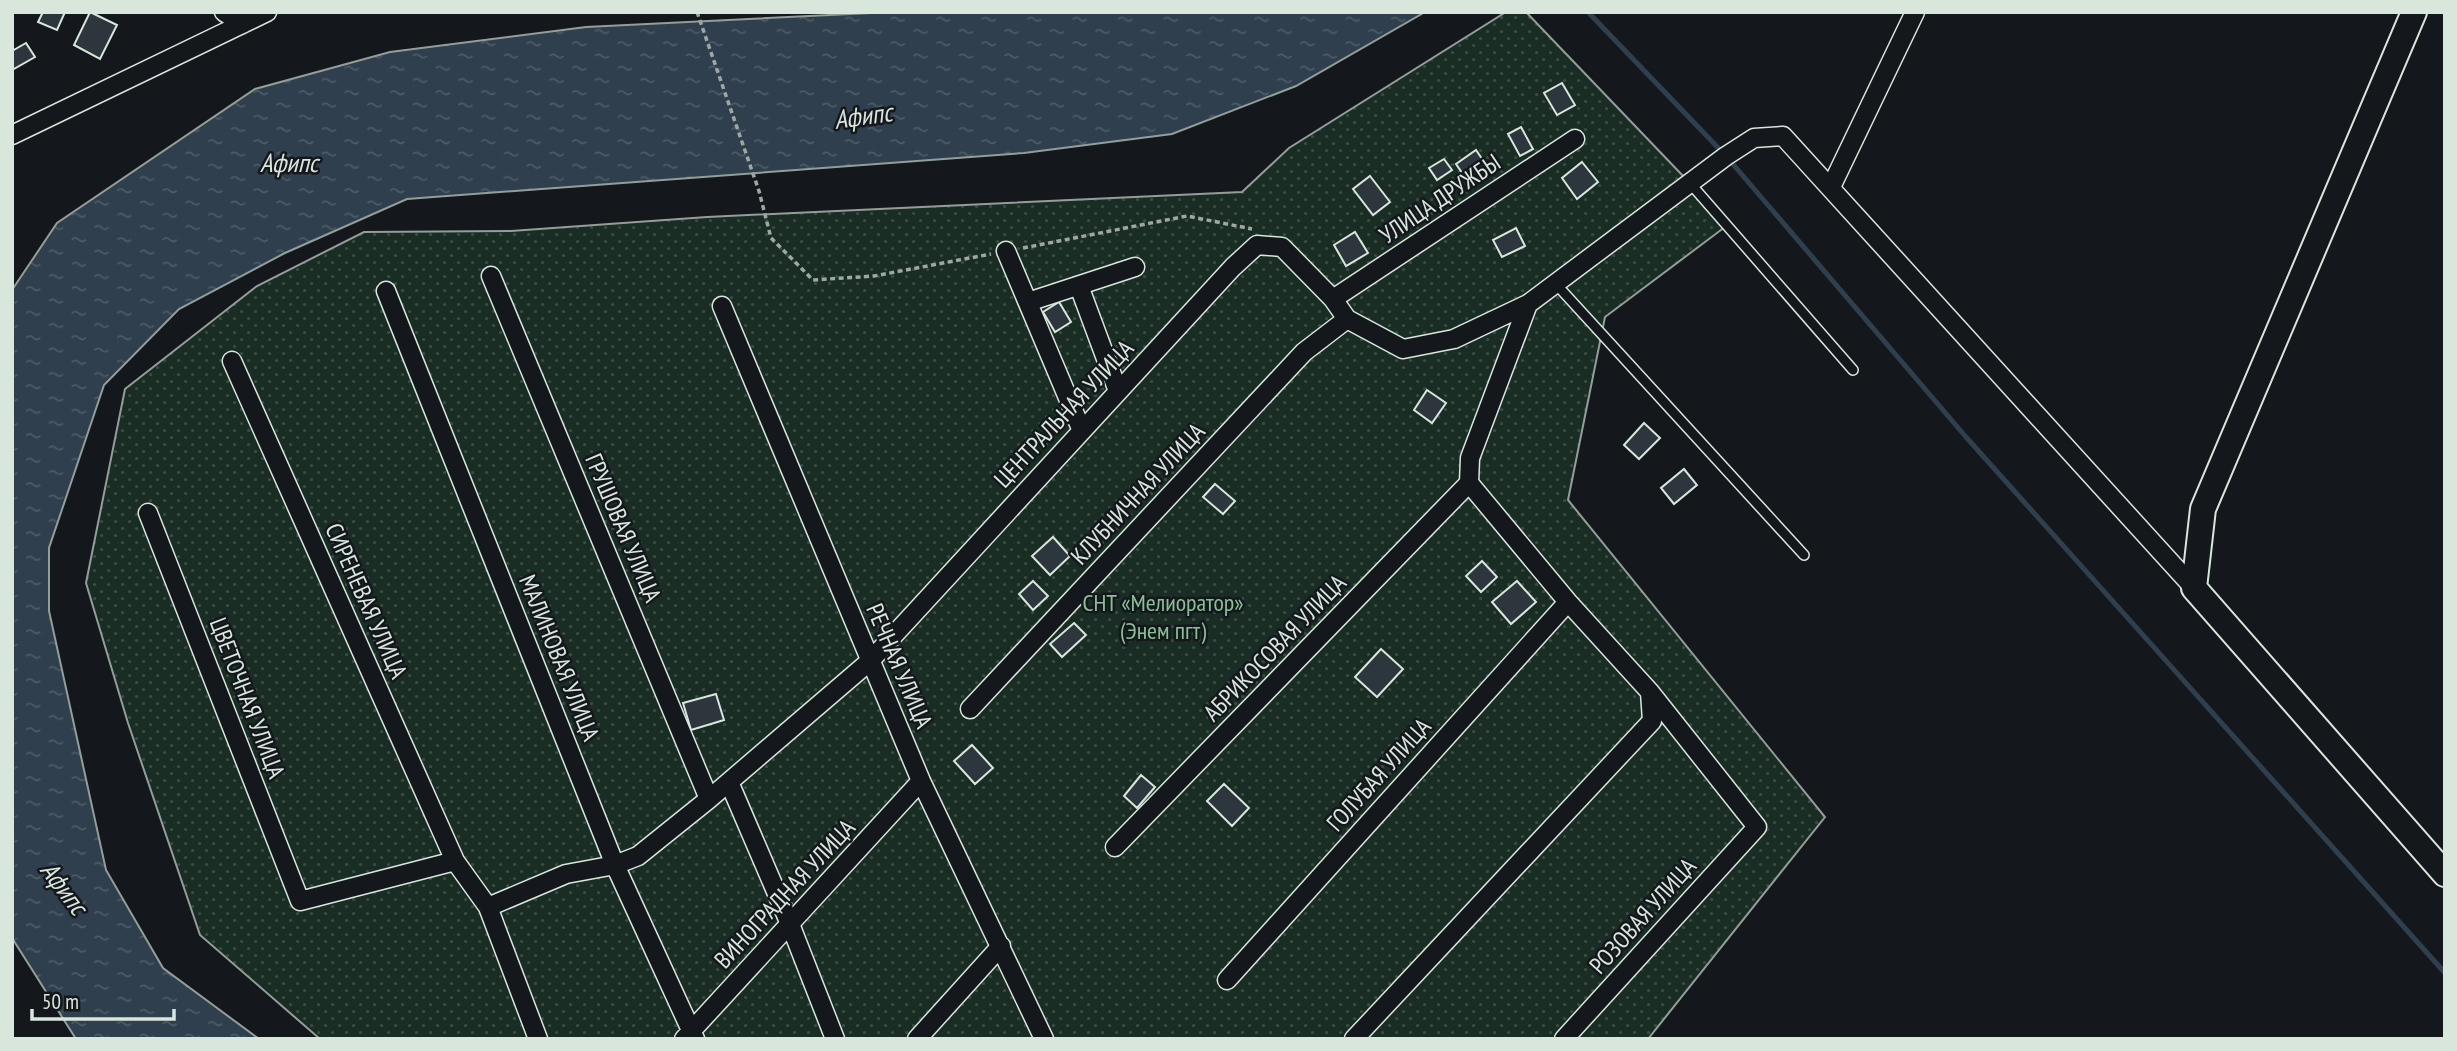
<svg xmlns="http://www.w3.org/2000/svg" width="2457" height="1051" font-family="'PT Sans Narrow',sans-serif">
<defs>
<pattern id="grass-dots" width="8" height="8" patternUnits="userSpaceOnUse" patternTransform="scale(1.75)"><rect width="8" height="8" fill="#1a2d24"/><path d="M2 2h.1M6 6h.1" fill="none" stroke="#3b4b43" stroke-width="1.8" stroke-linecap="round"/></pattern>
<pattern id="water-ripples" width="26" height="14" patternUnits="userSpaceOnUse" patternTransform="scale(1.75)"><rect width="26" height="14" fill="#2f3f4d"/><path d="M2 4q2-2 4 0t4 0M15 11q2-2 4 0t4 0" fill="none" stroke="#4c5b66"/></pattern>
</defs>
<rect width="100%" height="100%" fill="#14181c"/>
<path fill="url(#grass-dots)" stroke="#939e99" stroke-width="2" d="M1506,12H1526L1729,224L1605,317L1568,500L1825,817L1648,1039H320L200,935L128,723L86,583L125,389L257,286L364,232L511,231L707,217L1242,192L1289,148Z"/>
<path fill="url(#water-ripples)" stroke="#939e99" stroke-width="2" d="M892,12H1425L1296,86L1172,134L1024,153L407,199L285,253L179,309L104,385L49,548V611L106,870L163,968L259,1039H76L12,938V290L57,223L255,89L390,52L586,27Z"/>
<g fill="none" stroke-linecap="round" stroke-linejoin="round">
<path stroke="#2f3f4d" stroke-width="5" d="M1588,12L1726,156L1966,437L2445,973"/>
</g>
<path fill="#2c363c" stroke="#d8e6dc" stroke-width="2" d="M43,12H65L57,30L38,22Z
M90,12L117,25L100,59L74,45Z
M26,43L35,57L12,70V51Z
M1562,83L1575,105L1557,115L1544,93Z
M1521,127L1533,149L1520,156L1508,134Z
M1476,150L1489,169L1469,183L1456,164Z
M1444,159L1452,170L1437,180L1429,168Z
M1582,162L1598,182L1577,199L1562,178Z
M1370,176L1390,202L1373,215L1353,189Z
M1516,228L1525,246L1502,257L1493,240Z
M1355,232L1368,253L1346,266L1334,245Z
M1059,302L1071,322L1055,332L1043,312Z
M1427,390L1446,403L1432,423L1414,410Z
M1644,423L1660,438L1639,459L1624,445Z
M1684,469L1697,485L1674,504L1661,488Z
M1215,484L1235,501L1223,514L1203,497Z
M1053,537L1070,556L1050,575L1032,556Z
M1482,561L1497,577L1481,592L1466,576Z
M1033,581L1048,596L1033,610L1019,594Z
M1517,581L1536,602L1511,624L1492,602Z
M1074,623L1086,635L1062,657L1050,644Z
M1381,649L1403,669L1377,697L1355,677Z
M716,694L724,720L691,730L683,703Z
M972,745L993,768L975,784L954,761Z
M1141,775L1155,787L1137,808L1124,796Z
M1224,784L1249,808L1232,826L1207,801Z"/>
<g fill="none" stroke-linecap="round" stroke-linejoin="round">
<defs>
<path id="lane" d="M1689,182L1853,370
M1555,283L1804,555"/>
<path id="street" d="M224,12L243,24
M12,135L267,12
M1831,187L1915,12
M1006,251L1082,431
M491,276L709,799
M1079,286L1118,391
M386,291L615,865L695,1039
M1333,299L1575,139
M1028,302L1135,267
M1528,304L1470,458L1469,483L1568,602L1650,692L1757,827L1564,1039
M722,306L921,781L1044,1039
M232,361L455,861
M148,513L300,901L455,861L488,907L566,874L615,865L638,856L709,799L870,661L1233,267L1257,245L1282,247L1333,299L1347,319L1403,349L1454,339L1528,304L1726,156L1754,138L1783,136L2194,588
M970,709L1304,352L1347,319
M729,782L790,924L835,1039
M1115,847L1469,483
M488,907L538,1039
M1227,980L1568,602
M684,1039L921,781
M917,1039L1001,946
M1354,1039L1652,721L1650,692"/>
<path id="secondary" d="M2414,12L2203,509L2194,588L2445,874"/>
</defs>
<use href="#lane" stroke="#d8e6dc" stroke-width="12"/>
<use href="#street" stroke="#d8e6dc" stroke-width="21"/>
<use href="#secondary" stroke="#d8e6dc" stroke-width="28"/>
<path stroke="#9da8a2" stroke-width="3.5" stroke-dasharray="5 3.5" stroke-linecap="butt" d="M697,12L759,191L771,238L813,280L874,276L991,254
M1023,248L1187,216L1252,229"/>
<use href="#lane" stroke="#14181c" stroke-width="9"/>
<use href="#street" stroke="#14181c" stroke-width="18"/>
<use href="#secondary" stroke="#14181c" stroke-width="24"/>
</g>
<g text-anchor="middle" stroke-width="5" stroke-linejoin="round" paint-order="stroke">
<g font-size="24" fill="#d8e6dc" stroke="#14181c">
<text transform="translate(1440 199) rotate(-34)" y="8">УЛИЦА ДРУЖБЫ</text>
<text transform="translate(1064 414) rotate(-47)" y="8">ЦЕНТРАЛЬНАЯ УЛИЦА</text>
<text transform="translate(1138 494) rotate(-47)" y="8">КЛУБНИЧНАЯ УЛИЦА</text>
<text transform="translate(623 528) rotate(67)" y="8">ГРУШОВАЯ УЛИЦА</text>
<text transform="translate(366 601) rotate(66)" y="8">СИРЕНЕВАЯ УЛИЦА</text>
<text transform="translate(1275 648) rotate(-46)" y="8">АБРИКОСОВАЯ УЛИЦА</text>
<text transform="translate(559 658) rotate(68)" y="8">МАЛИНОВАЯ УЛИЦА</text>
<text transform="translate(899 666) rotate(67)" y="8">РЕЧНАЯ УЛИЦА</text>
<text transform="translate(247 698) rotate(69)" y="8">ЦВЕТОЧНАЯ УЛИЦА</text>
<text transform="translate(1379 775) rotate(-48)" y="8">ГОЛУБАЯ УЛИЦА</text>
<text transform="translate(785 894) rotate(-47)" y="8">ВИНОГРАДНАЯ УЛИЦА</text>
<text transform="translate(1643 916) rotate(-48)" y="8">РОЗОВАЯ УЛИЦА</text>
</g>
<g font-size="24" fill="#8ac095" stroke="#14181c">
<text x="1163" y="611">СНТ «Мелиоратор»<tspan x="1163" dy="28">(Энем пгт)</tspan></text>
</g>
<g font-size="26" font-style="italic" fill="#d8e6dc" stroke="#14181c">
<text transform="translate(863 116) rotate(-8)" y="9">Афипс</text>
<text x="289" y="172">Афипс</text>
<text transform="translate(64 888) rotate(53)" y="9">Афипс</text>
</g>
</g>
<rect width="2457" height="1051" fill="none" stroke="#d8e6dc" stroke-width="28"/>
<path d="M32 1009v10h142v-10" fill="none" stroke="#d8e6dc" stroke-width="3.5"/>
<text x="42" y="1009" font-size="21" fill="#d8e6dc" stroke="#14181c" stroke-width="5" paint-order="stroke">50 m</text>
</svg>
